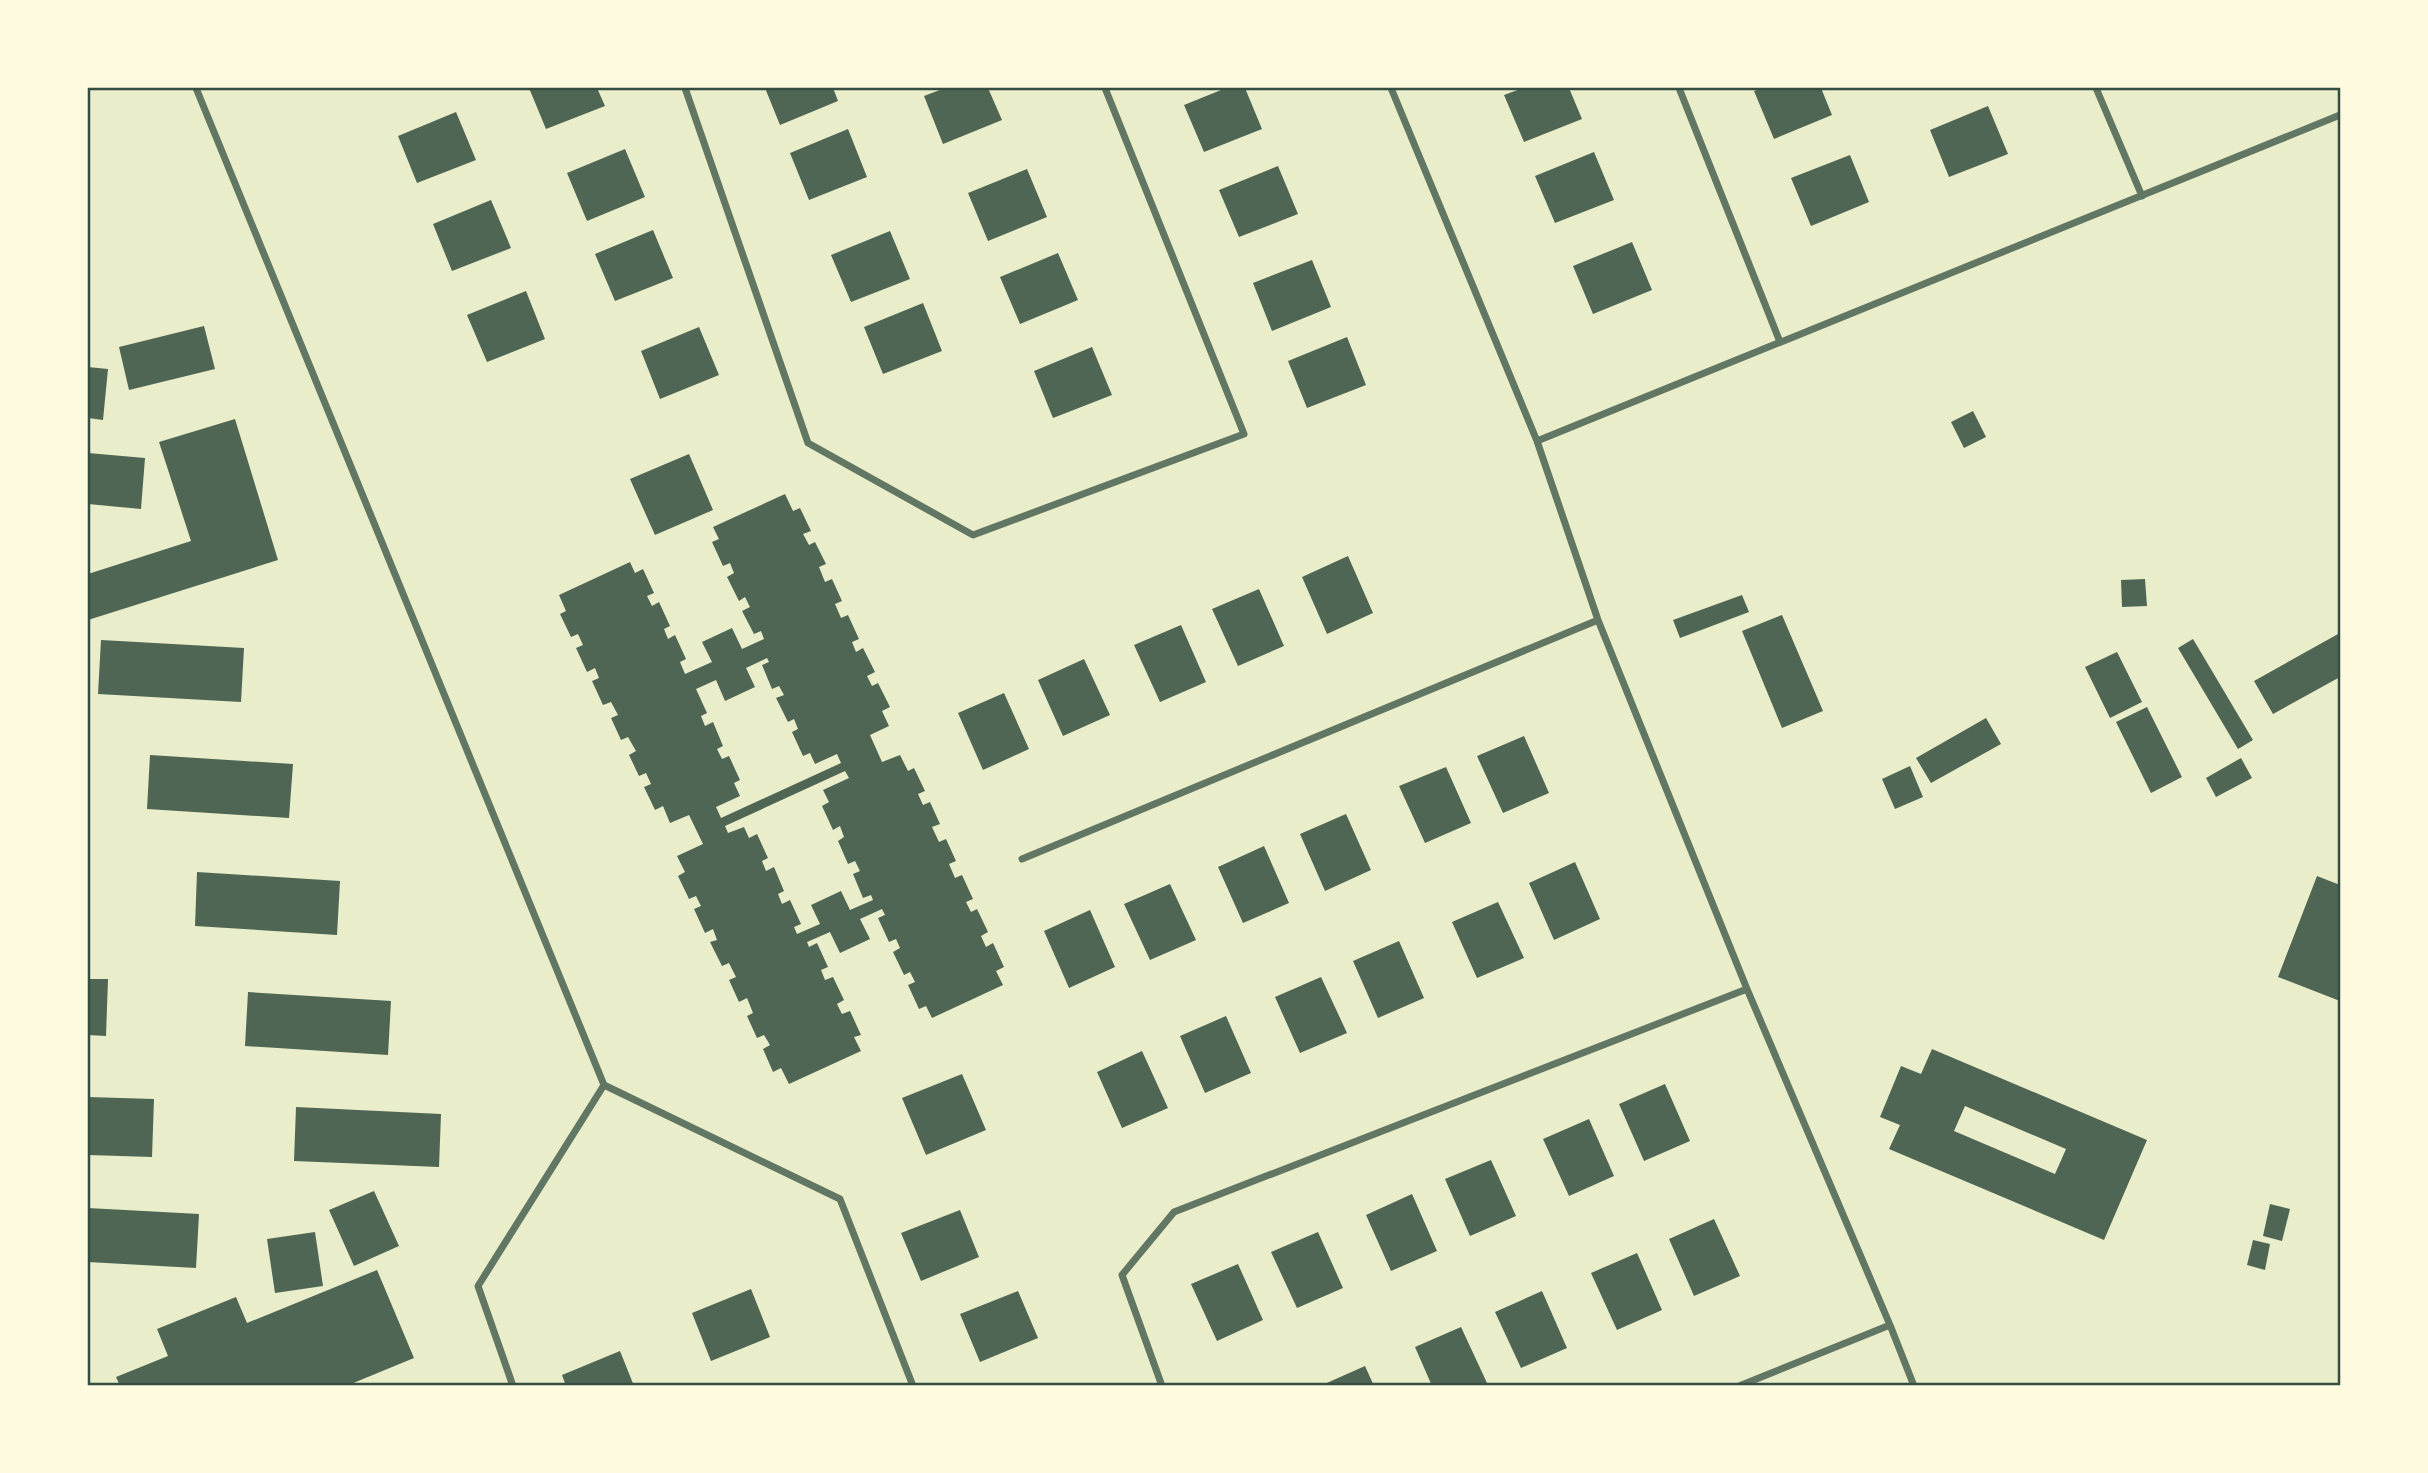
<svg xmlns="http://www.w3.org/2000/svg" width="2428" height="1473" font-family="Montserrat,sans-serif">
<rect width="100%" height="100%" fill="#e9edc9"/>
<path fill="#4f6655" fill-rule="evenodd" d="M529,88H597L605,106L546,129Z
M765,88H833L838,101L780,125Z
M945,88H988L1002,120L943,144L924,96Z
M1226,88H1245L1262,129L1204,152L1184,105Z
M1523,88H1569L1582,119L1524,142L1504,95Z
M1763,88H1821L1832,115L1774,139L1754,91Z
M1988,106L2008,154L1949,177L1930,130Z
M456,112L476,160L417,183L398,136Z
M848,129L867,177L809,200L790,153Z
M625,149L645,197L587,221L567,173Z
M1594,152L1614,200L1555,223L1535,176Z
M1850,155L1869,202L1811,226L1791,178Z
M1278,166L1298,214L1239,237L1219,190Z
M1027,169L1047,217L988,241L968,193Z
M491,200L511,248L452,271L433,224Z
M653,230L673,278L615,301L595,254Z
M890,231L910,279L851,302L831,255Z
M1632,242L1652,290L1593,314L1573,266Z
M1058,253L1078,300L1020,324L1000,277Z
M1312,260L1331,307L1272,331L1253,283Z
M526,291L545,339L487,362L467,315Z
M923,303L942,351L883,374L864,327Z
M204,326L215,369L129,390L119,347Z
M699,327L719,375L660,399L641,351Z
M1347,337L1366,385L1307,408L1288,361Z
M1092,347L1112,395L1053,418L1034,371Z
M88,367L108,369L103,420L88,418Z
M1973,411L1986,437L1964,448L1951,422Z
M235,419L278,560L88,620V574L191,541L159,442Z
M88,453L145,458L141,509L88,504Z
M689,454L713,510L655,535L630,479Z
M785,494L793,511L800,508L811,531L803,534L809,545L815,542L826,564L819,567L825,582L832,579L842,601L835,604L841,618L848,615L859,639L852,642L856,652L863,648L875,672L867,676L872,686L878,683L890,707L882,711L889,726L870,735L882,762L900,755L908,771L914,768L925,791L918,794L923,805L930,802L940,824L932,827L939,842L946,839L956,861L949,864L955,878L962,875L973,899L966,902L971,912L977,909L988,932L981,936L986,947L993,943L1004,967L996,971L1003,985L932,1018L926,1006L919,1009L908,985L915,982L910,972L904,975L893,952L900,948L896,939L889,942L878,918L885,915L882,909L860,919L870,939L840,953L830,932L807,942L809,947L817,943L828,967L821,970L825,980L833,977L844,1000L837,1004L842,1014L850,1011L861,1035L854,1037L861,1051L789,1084L781,1068L773,1072L763,1049L770,1045L764,1035L757,1038L747,1016L753,1013L747,998L739,1002L729,980L736,977L729,963L722,966L710,942L717,940L713,929L705,933L694,909L701,906L696,896L689,899L678,876L685,872L677,856L703,844L689,815L670,823L663,806L655,810L644,787L651,784L646,773L639,776L629,755L636,751L628,737L621,740L611,718L618,715L611,702L603,705L592,681L599,678L595,668L587,672L576,648L583,645L578,634L571,637L560,614L566,611L559,595L630,562L635,573L643,569L654,593L647,596L652,606L659,602L670,626L664,629L668,639L675,635L686,659L680,662L685,674L712,662L702,642L732,628L742,649L764,639L761,631L754,634L742,611L750,607L745,597L739,601L727,577L734,573L730,563L723,566L712,542L719,539L713,527ZM767,658L769,662L762,665L772,689L779,686L784,695L776,698L788,722L794,719L798,729L792,732L803,756L810,753L815,764L837,754L841,763L721,818L716,807L740,796L734,783L740,780L729,756L722,759L717,749L723,746L713,722L705,726L701,716L707,713L696,689L716,680L725,701L755,687L746,668ZM845,771L849,778L823,790L829,802L822,806L833,830L840,826L844,837L838,841L848,864L855,861L860,871L853,874L863,898L871,895L873,900L850,910L841,891L811,905L820,924L797,934L794,927L801,924L790,900L782,904L778,894L784,891L774,867L766,871L762,861L768,858L757,834L749,838L744,827L728,833L725,826Z
M1348,556L1373,613L1327,634L1302,577Z
M2145,579L2147,606L2122,607L2121,580Z
M1259,589L1284,646L1238,666L1212,609Z
M1742,595L1749,612L1680,638L1673,620Z
M1782,615L1823,711L1782,728L1742,631Z
M1181,625L1206,682L1160,702L1134,645Z
M2338,634L2340,638V677L2273,714L2254,681Z
M2193,639L2253,740L2238,749L2178,648Z
M101,640L244,648L241,702L98,694Z
M2117,652L2142,702L2110,718L2085,667Z
M1084,659L1110,715L1063,736L1038,680Z
M1004,693L1029,749L983,770L958,713Z
M2147,707L2182,777L2151,793L2116,722Z
M1986,718L2001,744L1931,783L1916,758Z
M1524,736L1549,793L1503,813L1477,756Z
M150,755L293,764L289,818L147,809Z
M2241,758L2252,778L2216,797L2206,778Z
M1910,766L1923,797L1895,809L1882,779Z
M1446,767L1471,823L1425,843L1399,786Z
M1346,814L1371,870L1325,891L1300,834Z
M1264,846L1289,903L1243,923L1218,867Z
M1575,862L1600,919L1554,940L1529,883Z
M197,872L340,881L337,935L195,926Z
M2317,876L2340,885V1001L2278,977Z
M1170,884L1196,940L1150,960L1124,904Z
M1498,902L1524,958L1477,978L1452,922Z
M1090,910L1115,967L1069,988L1044,931Z
M1399,941L1424,998L1378,1018L1353,961Z
M1321,977L1347,1033L1300,1053L1275,997Z
M88,979H108L106,1036L88,1035Z
M248,992L391,1001L388,1055L245,1046Z
M1226,1016L1251,1073L1205,1093L1180,1036Z
M1932,1049L2147,1140L2104,1240L1889,1149L1900,1125L1880,1117L1901,1066L1921,1074ZM1965,1106L2066,1149L2055,1174L1954,1131Z
M1142,1051L1168,1108L1122,1128L1097,1072Z
M962,1074L986,1130L926,1155L902,1098Z
M1665,1084L1690,1141L1644,1161L1619,1104Z
M88,1097L154,1099L152,1157L88,1155Z
M296,1107L441,1114L439,1167L294,1161Z
M1589,1119L1614,1176L1569,1196L1543,1139Z
M1491,1160L1516,1216L1470,1236L1445,1179Z
M374,1191L399,1246L354,1266L329,1210Z
M1412,1194L1437,1251L1391,1271L1366,1215Z
M2270,1204L2290,1209L2282,1241L2263,1236Z
M88,1208L199,1214L196,1268L88,1262Z
M960,1210L979,1257L921,1281L901,1233Z
M1714,1219L1740,1276L1694,1296L1669,1239Z
M315,1232L323,1286L275,1293L267,1239Z
M1318,1232L1343,1288L1297,1308L1271,1252Z
M2253,1240L2270,1244L2265,1270L2247,1265Z
M1637,1253L1662,1310L1617,1330L1591,1273Z
M1238,1264L1263,1320L1217,1341L1191,1284Z
M377,1270L414,1358L346,1386H120L116,1377L168,1356L157,1329L236,1297L247,1323Z
M751,1289L770,1337L711,1361L692,1313Z
M1018,1291L1038,1338L980,1362L960,1314Z
M1542,1291L1567,1348L1521,1368L1495,1312Z
M1461,1327L1487,1383L1481,1386H1432L1415,1347Z
M620,1351L634,1386H566L562,1375Z
M1365,1366L1374,1386H1320Z"/>
<g fill="none" stroke-linecap="round" stroke-linejoin="round">
<path stroke="#617663" stroke-width="7" d="M196,88L604,1085L840,1199L913,1386
M685,88L808,443L973,535L1244,434L1105,88
M1391,88L1537,441L1598,620L1747,989L1890,1325L1914,1386
M1679,88L1780,342
M2096,88L2142,196
M1537,441L2340,115
M1022,859L1598,620
M513,1386L478,1286L604,1085
M1162,1386L1122,1275L1174,1212L1747,989
M1739,1386L1890,1325"/>
</g>
<rect width="2428" height="1473" fill="none" stroke="#fefae0" stroke-width="178"/>
<rect x="89" y="89" width="2250" height="1295" fill="none" stroke="#344e41" stroke-width="2.5"/>
</svg>
